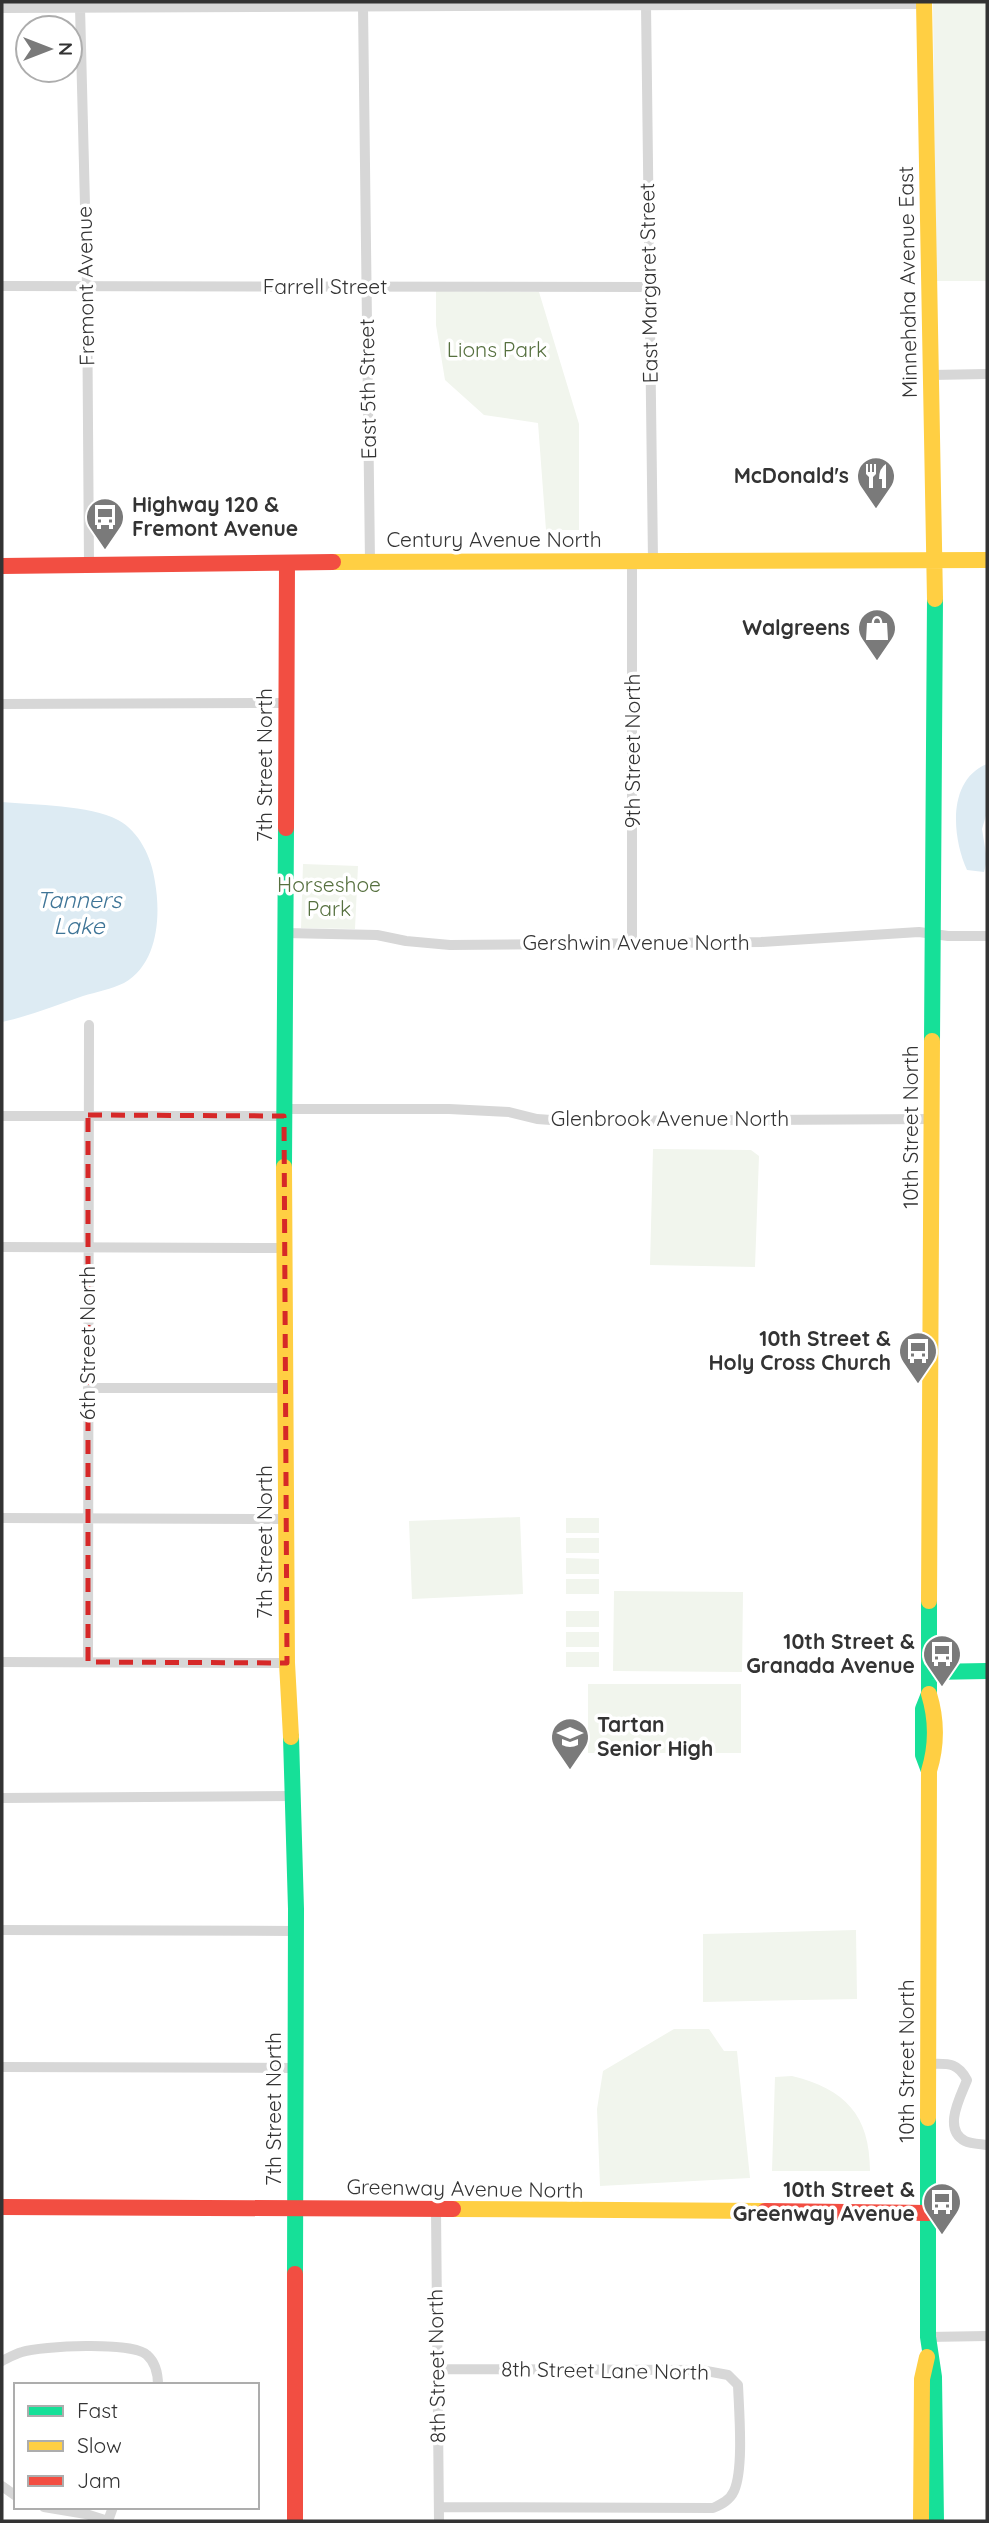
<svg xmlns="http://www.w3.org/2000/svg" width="989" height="2523" font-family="Quicksand,sans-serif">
<rect width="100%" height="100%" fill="#fff"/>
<path fill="#f1f5ed" d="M933,2H987V281H936Z
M436,291L539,292L579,424V530H546L538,423L484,415L445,380L436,325Z
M303,864L358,866L355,929L301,928Z
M653,1149L751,1150L759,1156L755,1267L650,1265Z
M520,1517L523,1594L412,1599L409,1521Z
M566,1518H599V1533H566Z
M566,1538H599V1553H566Z
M566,1558L599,1559V1574H566Z
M566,1579H599V1594H566Z
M614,1591L743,1592L742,1672L613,1671Z
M566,1611H599V1627H566Z
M566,1632H599V1647H566Z
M566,1652H599V1667H566Z
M588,1684H741V1753H588Z
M856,1930L857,1999L703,2002V1934Z
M674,2029H709L724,2051H737L750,2178L600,2186L597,2109L603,2071Z
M792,2076C845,2089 870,2115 870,2171H772L775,2077Z"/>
<path fill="#ddebf3" d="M987,764V812L982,829L987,860L984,872L967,870C952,837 947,780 987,764Z
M2,802C34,805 90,805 118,820C139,831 152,858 155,882C161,916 158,964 124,983C112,989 96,992 83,996C56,1005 30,1016 2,1022Z"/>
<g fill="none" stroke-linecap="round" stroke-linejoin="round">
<path stroke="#d7d7d7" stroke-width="10" d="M646,5L653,561
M363,6L370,562
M80,7L87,285L89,565
M2,8L924,4
M2,286L649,287
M931,375L987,374
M632,561V942
M2,704L287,703
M285,933L377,935L406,941L450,945L761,942L919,932L948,936H987
M284,1109H449L509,1112L537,1119L565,1121L932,1119
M2,1116H284
M2,1247L284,1248
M88,1388H285
M2,1518L286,1519
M2,1662L287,1663
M88,1662L89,1025
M2,1798L294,1796
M2,1930L295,1931
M927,2064C947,2064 957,2061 967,2080C961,2096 942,2129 965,2141C971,2144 981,2144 987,2145
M2,2067L295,2068
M436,2210L439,2521
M928,2337L987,2336
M2,2361C8,2358 15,2354 22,2352C41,2346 133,2341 147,2355C155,2362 158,2374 158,2385
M437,2369L701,2370L728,2375L738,2385C739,2411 744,2469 734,2491C730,2500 722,2504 713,2508L439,2507
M2,2486L16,2496
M44,2507L86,2514L108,2521
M108,2521L113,2507"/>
<path stroke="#16e098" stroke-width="16" d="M932,1041L935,599
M284,1167L286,828
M929,1672L987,1671
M291,1737L296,1909L295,2274
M929,1771L923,1755V1709L929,1694V1601
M928,2118V2337L934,2377L936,2521"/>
<path stroke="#ffcf43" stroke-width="16" d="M924,2L935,599
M333,562L987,560
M284,1167L287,1663L291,1737
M929,1601L932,1041
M928,2118L929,1771C937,1745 937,1720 929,1694
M453,2209L765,2211
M921,2521L922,2379L927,2357"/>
<path stroke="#f24e42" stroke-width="16" d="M2,566L333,562
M286,828L287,563
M2,2207L453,2209
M765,2211L928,2213
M295,2521V2274"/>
</g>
<path fill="none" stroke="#d62828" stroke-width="5" stroke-dasharray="14 9" stroke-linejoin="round" d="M88,1115L284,1116L287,1663L88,1662Z"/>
<defs>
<symbol id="restaurant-pin" viewBox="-11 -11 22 30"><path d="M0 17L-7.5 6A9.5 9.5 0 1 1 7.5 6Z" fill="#7a7a7a" stroke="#fff"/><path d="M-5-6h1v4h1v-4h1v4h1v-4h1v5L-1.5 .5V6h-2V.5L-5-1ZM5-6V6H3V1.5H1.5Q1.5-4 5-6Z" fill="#fff"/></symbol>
<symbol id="bus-pin" viewBox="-11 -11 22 30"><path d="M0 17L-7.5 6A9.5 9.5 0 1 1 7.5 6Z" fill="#7a7a7a" stroke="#fff"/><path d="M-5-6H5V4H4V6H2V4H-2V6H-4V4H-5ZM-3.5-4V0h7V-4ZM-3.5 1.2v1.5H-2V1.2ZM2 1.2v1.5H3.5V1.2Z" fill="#fff"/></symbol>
<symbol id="shop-pin" viewBox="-11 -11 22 30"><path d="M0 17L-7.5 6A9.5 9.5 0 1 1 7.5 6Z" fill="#7a7a7a" stroke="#fff"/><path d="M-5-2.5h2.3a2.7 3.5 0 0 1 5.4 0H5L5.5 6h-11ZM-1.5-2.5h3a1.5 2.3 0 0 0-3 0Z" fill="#fff"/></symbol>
<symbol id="school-pin" viewBox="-11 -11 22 30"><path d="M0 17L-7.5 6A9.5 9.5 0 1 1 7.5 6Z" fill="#7a7a7a" stroke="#fff"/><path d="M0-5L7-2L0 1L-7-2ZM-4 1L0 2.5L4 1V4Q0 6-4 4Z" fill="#fff"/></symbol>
</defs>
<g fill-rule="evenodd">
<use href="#restaurant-pin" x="854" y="454" width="44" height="60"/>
<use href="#bus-pin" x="83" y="495" width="44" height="60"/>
<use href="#shop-pin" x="855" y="606" width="44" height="60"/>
<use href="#bus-pin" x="896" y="1329" width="44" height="60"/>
<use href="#bus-pin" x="920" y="1632" width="44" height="60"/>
<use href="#school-pin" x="548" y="1715" width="44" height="60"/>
<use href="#bus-pin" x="920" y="2180" width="44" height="60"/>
</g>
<g text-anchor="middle" stroke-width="7" stroke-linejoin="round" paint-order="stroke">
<g font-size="21" fill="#333" stroke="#fff">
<text transform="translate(908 282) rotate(-91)" y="7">Minnehaha Avenue East</text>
<text transform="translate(649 283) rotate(-91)" y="7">East Margaret Street</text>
<text transform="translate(86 286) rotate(-91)" y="7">Fremont Avenue</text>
<text x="325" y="294">Farrell Street</text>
<text transform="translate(368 389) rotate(-91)" y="7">East 5th Street</text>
<text x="494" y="547">Century Avenue North</text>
<text transform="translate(633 751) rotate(-90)" y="7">9th Street North</text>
<text transform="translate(265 765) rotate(-90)" y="7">7th Street North</text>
<text x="636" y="950">Gershwin Avenue North</text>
<text x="670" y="1126">Glenbrook Avenue North</text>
<text transform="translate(911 1127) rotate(-90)" y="7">10th Street North</text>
<text transform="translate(88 1343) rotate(-90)" y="7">6th Street North</text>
<text transform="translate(265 1542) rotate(-90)" y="7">7th Street North</text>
<text transform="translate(907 2061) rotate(-90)" y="7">10th Street North</text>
<text transform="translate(274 2109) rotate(-90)" y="7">7th Street North</text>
<text transform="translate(465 2189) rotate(1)" y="7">Greenway Avenue North</text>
<text transform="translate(437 2366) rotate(-91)" y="7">8th Street North</text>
<text transform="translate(605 2371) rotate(1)" y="7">8th Street Lane North</text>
</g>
<g font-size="21" fill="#56703f" stroke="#fff">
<text x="497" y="357">Lions Park</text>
<text x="329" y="892">Horseshoe<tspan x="329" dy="24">Park</tspan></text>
</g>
<g font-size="21" font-weight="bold" fill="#333" stroke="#fff" text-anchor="end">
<text x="849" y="483">McDonald's</text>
<text x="132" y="512" text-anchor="start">Highway 120 &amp;<tspan x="132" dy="24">Fremont Avenue</tspan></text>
<text x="850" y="635">Walgreens</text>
<text x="891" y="1346">10th Street &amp;<tspan x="891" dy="24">Holy Cross Church</tspan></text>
<text x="915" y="1649">10th Street &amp;<tspan x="915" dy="24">Granada Avenue</tspan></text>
<text x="597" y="1732" text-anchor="start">Tartan<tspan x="597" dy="24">Senior High</tspan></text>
<text x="915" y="2197">10th Street &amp;<tspan x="915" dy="24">Greenway Avenue</tspan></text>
</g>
<g font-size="23" font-style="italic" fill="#3f7597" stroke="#fff">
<text x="79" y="908">Tanners<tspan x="79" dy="26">Lake</tspan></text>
</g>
</g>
<rect width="989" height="2523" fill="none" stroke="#333333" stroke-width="7"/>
<rect x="14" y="2383" width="245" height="126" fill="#ffffff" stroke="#adadad" stroke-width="2"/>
<rect x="28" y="2406" width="35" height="10" fill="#16e098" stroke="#adadad" stroke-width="2"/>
<text x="77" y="2418" font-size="21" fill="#333333">Fast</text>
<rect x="28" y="2441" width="35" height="10" fill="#ffcf43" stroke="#adadad" stroke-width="2"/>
<text x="77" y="2453" font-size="21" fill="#333333">Slow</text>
<rect x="28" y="2476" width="35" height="10" fill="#f24e42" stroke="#adadad" stroke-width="2"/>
<text x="77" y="2488" font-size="21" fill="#333333">Jam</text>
<g transform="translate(49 49) rotate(90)"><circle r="33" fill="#ffffff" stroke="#adadad" stroke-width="2"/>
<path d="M0-5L12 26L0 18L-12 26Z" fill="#7a7a7a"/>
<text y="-10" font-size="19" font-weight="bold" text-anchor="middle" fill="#333333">N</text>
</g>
</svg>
